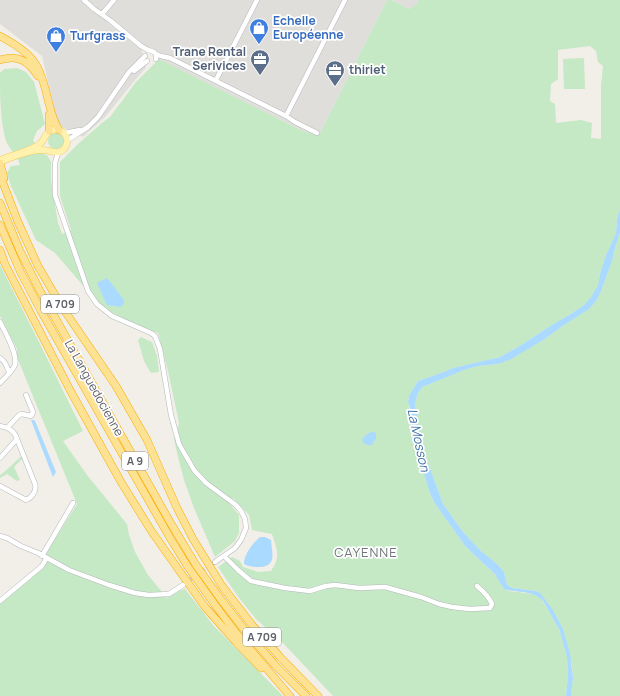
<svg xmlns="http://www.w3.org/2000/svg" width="620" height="696" font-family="Manrope,sans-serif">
<rect width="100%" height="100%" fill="#f1efe8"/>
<path fill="#e0deda" d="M0,0H112L100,16L141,49L147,64L145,69L136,79L105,117L83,137L62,127L57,121L42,56L0,24Z
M116,0H387L319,135L303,131L159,59L160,53L143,45L107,15V11Z
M391,0H418L417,4L409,9Z"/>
<path fill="#c5e8c5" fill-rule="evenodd" d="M387,0H391L409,9L417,4L418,0H620V209L617,219L616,233L606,255L600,274L598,285L591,297L584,305L569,315L555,323L518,347L500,357L453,368L441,373L418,381L411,393L408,399L413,439L430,493L434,502L465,546L486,566L494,573L504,589L509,591L533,594L540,597L557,625L559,629L567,657L568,675L566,696H333L283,643L256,619L239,598L218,567L232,557L240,561L243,567L258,572L271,571C281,557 277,550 272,534L252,530L249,515L233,498L230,504L239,515V533L235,541L215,557L194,508L184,480L178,457L174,439L179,424L178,418L168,371L158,333L135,325L113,313L98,303L55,253L36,240L11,186L7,173L11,166L20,165C18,156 10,150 6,141C0,120 0,95 0,73L4,69L17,68L26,72L34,82L45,124L37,131L33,140L40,153L47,155L51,162V181L58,223L62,234L71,230L60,196V162L79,143L102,123L110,117L136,82L159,59L303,131L319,135ZM590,46L596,51L598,62L603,66L601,86V139L591,138L592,123L581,120L556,123L555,104L550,101L551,84L558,79V50Z
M584,58L585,89H564L563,59Z
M48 141a8 8 0 1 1 16 0a8 8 0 1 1-16 0Z
M620,232V696H571L573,677L572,665L563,629L553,610L536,591L512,588L507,585L504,572L498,565L481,551L463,532L443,504L424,452L420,435L415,404L418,393L422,387L467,369L478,366L498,364L545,339L561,327L588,309L601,291L612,261L615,248Z
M0,265L42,348L83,431L63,441L87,475L127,524L129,535L135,552L148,575L167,598L181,590L185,589L213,625L283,696H0V602L44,565L45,555L77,504L17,357V349L0,316Z
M141,337L152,342L157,356L159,372L151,373L144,361L138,340Z
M22,456L23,459L21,460L14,467L20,480L17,481L7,474L0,478V475C8,470 14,462 22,456Z"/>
<path fill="#aadaff" d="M620,209V232L615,248L612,261L601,291L596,301L589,309L561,327L545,339L511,359L498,364L478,366L467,369L422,387L418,393L415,404L420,435L424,452L443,504L463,532L481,551L498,565L504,572L507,585L512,588L536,591L540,593L553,610L563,629L570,654L573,677L571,696H566L568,675L567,657L559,629L543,601C534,590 517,593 504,589L494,573L486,566L465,546L434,502L430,493L413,439L410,408L408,402L409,396L418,381L441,373L453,368L500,357L518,347L555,323L569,315L584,305L591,297L598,285L600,274L606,255L616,233L617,219Z
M107,278L124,300V303L121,307L107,305L97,283Z
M31,420H34L35,421L56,472L53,477Z
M371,432H374L376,433V438L372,445H368L363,443L362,439L366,435Z
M260,537H265L271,540C272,553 277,566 260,567C254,567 250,567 244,564C244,554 253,543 260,537Z"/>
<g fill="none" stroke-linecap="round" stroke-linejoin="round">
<path stroke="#ccccc8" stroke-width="4.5" stroke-dasharray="4.5 2" stroke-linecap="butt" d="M185,583L215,562"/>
<defs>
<path id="minor" d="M84,0L94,9L111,21L141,46L148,50L154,52L156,54V59
M102,14L114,0
M156,54L161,56L170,58L286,116L295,122L317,133
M134,71L147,61
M216,80L257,0
M286,116L345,0
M65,133L80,130
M68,140L88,127L98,117L129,72L145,56
M59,152L57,156L55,163V195L88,291L97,304L112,316L151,333L155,336L160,349L171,415L179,444L194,470L206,483L236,505L241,511L245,519L246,528L241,540L235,548L215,562
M0,322C5,332 18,354 15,365C13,370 4,379 0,383
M0,358C5,360 7,367 9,372
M0,426C9,428 14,430 17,439L0,458
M8,427L19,415L22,414L31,416L33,412L26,395
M0,486L26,500C32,498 37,490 35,484L17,439
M0,536L7,538L21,546L38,553L69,570L109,585L135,593L149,595L169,594L183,585
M42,556L73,503
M224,556L238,570L251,581L285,588L310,591L326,586L335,585L359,588L385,587L421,597L439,604L452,607L470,609L490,608L492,604C489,597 483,591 477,586
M0,601L42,566L46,559"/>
<path id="major" d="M0,160C12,155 30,151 40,144C45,140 45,132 52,130C63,126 72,140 64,149C58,156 49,149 41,150C27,150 13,157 0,162"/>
<path id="highway" d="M0,36C34,54 40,64 48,100C51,111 53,121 59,130
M0,60C18,54 28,61 38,76
M49,115V131
M0,163L4,178
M0,175L18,222L38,266L62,307L116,386L147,440L177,508L193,539L222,586L252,625L280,657L318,696
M0,203L20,251L39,289L170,522L196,565L222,601L247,633L275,665L306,696
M0,225L21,273L41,311L170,538L188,567L215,605L237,634L290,696
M0,250L5,264L70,390L121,482L152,532L205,607L236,642L261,668"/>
</defs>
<use href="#minor" stroke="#b5b8bc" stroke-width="5.5"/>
<use href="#major" stroke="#f2c960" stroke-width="7"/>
<use href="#highway" stroke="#f9ab00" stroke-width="8"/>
<use href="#minor" stroke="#fff" stroke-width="4.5"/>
<use href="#major" stroke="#fff2af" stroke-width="6"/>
<use href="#highway" stroke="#fde293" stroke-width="7"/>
</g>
<defs>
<symbol id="shop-pin" viewBox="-11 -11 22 30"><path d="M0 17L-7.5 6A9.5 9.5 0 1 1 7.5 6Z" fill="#3f7fe0" stroke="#fff"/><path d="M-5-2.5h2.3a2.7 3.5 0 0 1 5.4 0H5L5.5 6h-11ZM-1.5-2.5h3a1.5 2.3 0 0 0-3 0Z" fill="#fff"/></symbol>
<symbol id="office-pin" viewBox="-11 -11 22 30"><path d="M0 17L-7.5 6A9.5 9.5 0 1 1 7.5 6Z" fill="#5c6f8a" stroke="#fff"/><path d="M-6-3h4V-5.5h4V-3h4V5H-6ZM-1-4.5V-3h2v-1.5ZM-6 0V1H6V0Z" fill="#fff"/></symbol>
</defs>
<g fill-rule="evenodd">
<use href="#shop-pin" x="248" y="17" width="22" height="30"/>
<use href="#shop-pin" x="45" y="25" width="22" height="30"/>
<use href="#office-pin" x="249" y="48" width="22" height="30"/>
<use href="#office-pin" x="324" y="59" width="22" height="30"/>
</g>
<g text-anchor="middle" stroke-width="3.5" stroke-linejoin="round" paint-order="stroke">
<g fill="#fff" stroke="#8f9295" stroke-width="1">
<rect x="41" y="295" width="38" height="18" rx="3"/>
<rect x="122" y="452" width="26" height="18" rx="3"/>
<rect x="243" y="628" width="38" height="18" rx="3"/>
</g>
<g font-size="11" font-weight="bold" fill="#5f6368">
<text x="60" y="308">A 709</text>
<text x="135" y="465">A 9</text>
<text x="262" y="641">A 709</text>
</g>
<g font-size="12" font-weight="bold" fill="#366cbe" stroke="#fff" text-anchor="start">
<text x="273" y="25">Echelle<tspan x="273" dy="14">Européenne</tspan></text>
<text x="70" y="40">Turfgrass</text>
</g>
<g font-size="12" font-weight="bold" fill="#4e5e75" stroke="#fff" text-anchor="end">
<text x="246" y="56">Trane Rental<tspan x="246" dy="14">Serivices</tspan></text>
<text x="349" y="74" text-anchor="start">thiriet</text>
</g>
<g font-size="12" fill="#5f6368" stroke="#fff">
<text transform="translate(94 388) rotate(61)" y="4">La Languedocienne</text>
</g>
<g font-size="13" font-style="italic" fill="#4174aa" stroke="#fff">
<text transform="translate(419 440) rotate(78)" y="5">La Mosson</text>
</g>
<g font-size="13" letter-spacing="1" fill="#70757a" stroke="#fff">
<text x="366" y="557">CAYENNE</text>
</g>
</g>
</svg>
